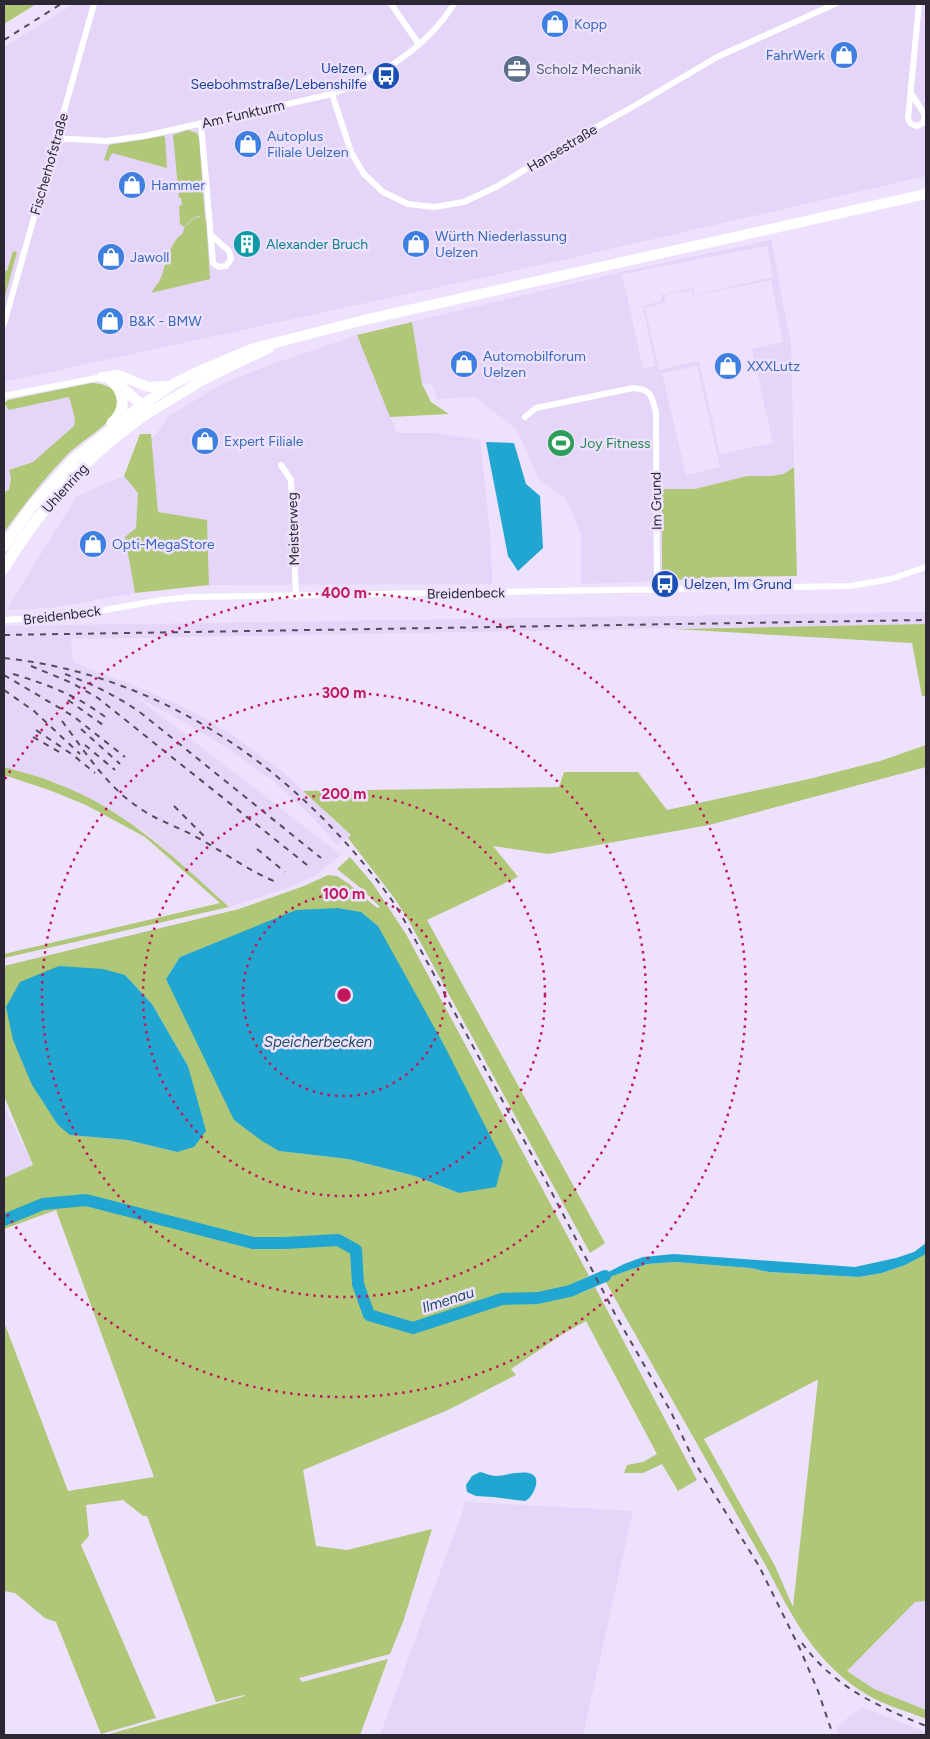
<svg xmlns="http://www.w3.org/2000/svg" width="930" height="1739" font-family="Figtree,sans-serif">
<rect width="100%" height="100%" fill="#ede1fe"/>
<path fill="#e4d5f9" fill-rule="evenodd" d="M74,4H926V176L554,262L4,382V47Z
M771,240L791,344L794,467L784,474L771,476H747L695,489H662V581L581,584V533L565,498L538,478L517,430L475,397L437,399L432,384H422L412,322L621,272ZM767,246L773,277L695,295L693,288L661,295L662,301L643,306L655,366L643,369L622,274ZM771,280L783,342L752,349L773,443L720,454L699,361L659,370L645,308L666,302L665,295L676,293L692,290L693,296ZM697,366L720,467L686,475L662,373Z
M357,335L397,433H437L480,440L490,531L492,584L209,585L207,520L158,513L151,439L158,432L167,417L222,384L267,366Z
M70,397L75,418L74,426L33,462L9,470L11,478L9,491L4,492V405L9,410Z
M124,476L138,493L136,528L125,538L135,593L50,608L6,610L77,496Z
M926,612V624L71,639L73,662L148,691L201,716L228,732L282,771L351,836L337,845L313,818L275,782L229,749L172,715L135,696L341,855L316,875L287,888L229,907L150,836L124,818L92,799L56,783L4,767V626Z
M4,1107L33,1165L4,1178Z
M466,1502L633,1511L583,1735H380Z
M926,1601V1710L874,1689L847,1671L915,1602Z
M862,1707L926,1732V1735H839L836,1727Z"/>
<path fill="#afc776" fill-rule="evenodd" d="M4,4H36L4,24Z
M188,130L197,133L199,138L205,218H203L206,219L210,279L151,293C154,289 157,284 160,280C166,265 169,243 183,233L184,228L195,217L198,218L201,216L194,217L184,227L180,224L179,206L182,205L181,198H179L173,135Z
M163,136L165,137L167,168L112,153L108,161L104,160L109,145Z
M13,251L17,252L4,300V270L7,271Z
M412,322L422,384L431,402L449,414L390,417L357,335Z
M91,383C110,383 126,394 114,414C104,429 80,442 67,455C44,479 24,505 4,532V492L9,490L11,478L9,470L33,462L74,426L75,418L69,397L9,410L4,403L8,400Z
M140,434H151L158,512L207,520L209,585L135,593L125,537L136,528L138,493L124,476Z
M794,467L797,576L717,577L662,581V489H695L747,476H771L784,474Z
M926,624V696H922L912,643L674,629Z
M926,745V767L709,825L631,839L548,854L493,846L518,877L427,920L605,1243L590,1253L410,923L395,899L348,838L351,835L303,791L559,787L564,772H638L667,810L809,779L880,761Z
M4,767C21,772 39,776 55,783C124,808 176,859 229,907L4,958V954L220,903L145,837L86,805L49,790L4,775Z
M350,857L373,884L406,934L589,1276L572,1284L579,1294L595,1287L697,1480L678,1491L662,1464L643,1473H624L627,1465L643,1462L657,1454L586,1321L563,1334L511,1369L516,1375L448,1410L303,1470L316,1546L347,1550L432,1529L403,1622L390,1654L299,1678L302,1682L388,1659L360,1735H106L245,1696L244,1695L216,1702L147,1516H143L123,1500L86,1505L89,1536L81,1545L156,1718L101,1734L56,1622L45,1618L15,1593L4,1591V1322L68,1491L154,1477L56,1210L4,1229V1178L33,1165L4,1096V966L239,909L304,886L328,875L337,876L349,884L377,908L380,907L362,889L337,869ZM338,908L360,912L378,926L459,1193L415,1176L348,1159L279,1151L179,1004L166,979L180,957L210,945ZM125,975L152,1004L188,1066L177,1152L127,1140L70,1135Z
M926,1253V1601L915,1602L847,1671L874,1689L926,1710V1719C907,1711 884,1705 866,1694C815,1663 792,1617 766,1566L604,1279L647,1264L675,1262L750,1268L769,1272L859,1277L882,1273L905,1265ZM817,1380H818L793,1607L775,1566L704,1439Z"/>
<path fill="#20a6d0" d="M486,442L514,443L526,484L540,496L543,548L518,571L508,556Z
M338,908L361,912L378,926L444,1045L503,1161L496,1187L459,1193L415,1176L348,1159L279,1151L262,1141L234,1120L166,979L180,957L296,910Z
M59,966L103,969L125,975L152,1004L188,1066L206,1131L194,1147L177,1152L127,1140L70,1135L58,1125L32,1085L13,1040L6,1007L20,982Z
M926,1243V1253L924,1255L905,1265L882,1273L859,1277L769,1272L750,1268L675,1262L647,1264L604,1279L587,1283L624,1264L643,1257L674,1254L855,1267L896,1258L914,1252Z
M480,1472C485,1473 491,1476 496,1476C506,1476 540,1464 536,1485C534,1492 531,1498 525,1501L493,1497L476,1496L467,1492L466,1485L472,1476Z"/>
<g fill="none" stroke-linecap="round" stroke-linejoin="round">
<path stroke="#20a6d0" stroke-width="12" d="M4,1220L43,1204L86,1200L253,1243H285L338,1240L356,1250L358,1284L369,1315L413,1328L502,1299L538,1298L570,1291L605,1276"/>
<path stroke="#fff" stroke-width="6" d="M391,4L419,44
M911,93L925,115L923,123L917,126L911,124L908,119L919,4
M332,94L351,152L364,174L383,192L408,204L434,207L464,202L498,186L568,143L636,105L717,57L835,4
M201,123L212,250L213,263L219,267L226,266L231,259L229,251L211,235
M54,145L64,139H71L106,141L145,136L332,94C380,77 426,48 454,4
M4,324L94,4
M4,396L102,377
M525,417L536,408L633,388C652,389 652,397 656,413L657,590
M281,465L291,480L296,597
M4,620L70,616L162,600L191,597L850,586L891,579L926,567"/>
<path stroke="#fff" stroke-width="10" d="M102,377L119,375L148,387L166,386
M113,381C129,388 132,403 149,406
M142,405L175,383L199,371L251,349L364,320L926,194
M139,419L201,381L269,348"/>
<path stroke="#fff" stroke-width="11" d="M110,379C125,391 127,410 112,423
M4,546L32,506L74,459L142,405
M4,568C39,511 84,458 139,419"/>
<path stroke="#534d5b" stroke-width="2" stroke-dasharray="6 6" stroke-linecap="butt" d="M4,40L61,4
M4,635L926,620
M4,658C163,675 298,770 391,899C399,910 405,922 412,934L539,1168L615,1314L671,1412L695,1463L759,1566L800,1649L818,1691L833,1735
M31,666L72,683L98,698L307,865
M13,674C49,685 78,696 108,719
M65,674C92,684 117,696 141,713L321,858
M4,675L73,716L125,757
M4,690L34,711L80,754
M68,700L103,725
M62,721C87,754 108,789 144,811C161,822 181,828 198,838C224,852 247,870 274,881
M81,729L120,764
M36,730L73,755L95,773
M33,737L61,753
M85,745L115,770
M174,806L208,840
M257,849L285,872
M802,1643C834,1687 877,1706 926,1726"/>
</g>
<g fill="none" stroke="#c2185b" stroke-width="2.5" stroke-dasharray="2.5 5">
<circle cx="344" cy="995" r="101"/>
<circle cx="344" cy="995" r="201"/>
<circle cx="344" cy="995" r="302"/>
<path d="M5 779A402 402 0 1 1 5 1211"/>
</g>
<defs>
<symbol id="shop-disc" viewBox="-11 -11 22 22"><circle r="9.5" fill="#3f7fe0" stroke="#ede1fe"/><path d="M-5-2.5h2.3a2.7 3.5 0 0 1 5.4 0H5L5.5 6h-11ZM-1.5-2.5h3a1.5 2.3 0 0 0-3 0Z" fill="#fff"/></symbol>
<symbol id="office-disc" viewBox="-11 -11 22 22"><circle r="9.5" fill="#5c6f8a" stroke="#ede1fe"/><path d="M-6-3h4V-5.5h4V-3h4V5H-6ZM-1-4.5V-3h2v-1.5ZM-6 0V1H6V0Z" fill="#fff"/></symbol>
<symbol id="bus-disc" viewBox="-11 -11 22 22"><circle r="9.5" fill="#1a4fb4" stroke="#ede1fe"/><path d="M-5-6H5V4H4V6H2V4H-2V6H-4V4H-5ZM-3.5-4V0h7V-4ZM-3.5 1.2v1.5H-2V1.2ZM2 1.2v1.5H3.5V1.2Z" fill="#fff"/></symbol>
<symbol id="building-disc" viewBox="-11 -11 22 22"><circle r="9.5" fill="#0f9aa8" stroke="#ede1fe"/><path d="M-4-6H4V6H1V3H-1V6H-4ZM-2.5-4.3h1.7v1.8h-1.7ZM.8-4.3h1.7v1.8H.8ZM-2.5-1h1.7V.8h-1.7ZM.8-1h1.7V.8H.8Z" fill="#fff"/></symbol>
<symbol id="stadium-disc" viewBox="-11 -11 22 22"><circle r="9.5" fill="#2e9e5b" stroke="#ede1fe"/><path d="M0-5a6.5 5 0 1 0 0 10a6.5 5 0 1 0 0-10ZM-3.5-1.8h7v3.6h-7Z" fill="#fff"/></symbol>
</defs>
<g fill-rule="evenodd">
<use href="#shop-disc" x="539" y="8" width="32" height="32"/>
<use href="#shop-disc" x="828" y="39" width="32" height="32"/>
<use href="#office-disc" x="501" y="53" width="32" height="32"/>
<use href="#bus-disc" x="370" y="60" width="32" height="32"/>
<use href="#shop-disc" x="232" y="128" width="32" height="32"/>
<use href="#shop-disc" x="116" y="169" width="32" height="32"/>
<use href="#building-disc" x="231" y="228" width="32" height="32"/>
<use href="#shop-disc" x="400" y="228" width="32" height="32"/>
<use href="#shop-disc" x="95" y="241" width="32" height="32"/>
<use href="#shop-disc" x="94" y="305" width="32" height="32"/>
<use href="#shop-disc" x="448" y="348" width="32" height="32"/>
<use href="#shop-disc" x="712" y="350" width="32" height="32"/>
<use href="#shop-disc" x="189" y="425" width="32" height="32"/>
<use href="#stadium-disc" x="545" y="427" width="32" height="32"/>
<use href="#shop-disc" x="77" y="528" width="32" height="32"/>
<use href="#bus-disc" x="649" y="568" width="32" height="32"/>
</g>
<g text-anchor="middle" stroke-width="5" stroke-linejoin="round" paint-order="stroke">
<g font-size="14" fill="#366cbe" stroke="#ede1fe" text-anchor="start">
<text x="574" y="29">Kopp</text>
<text x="825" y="60" text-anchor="end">FahrWerk</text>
<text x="267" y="141">Autoplus<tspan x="267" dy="16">Filiale Uelzen</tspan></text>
<text x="151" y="190">Hammer</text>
<text x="435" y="241">Würth Niederlassung<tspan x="435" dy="16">Uelzen</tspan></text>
<text x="130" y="262">Jawoll</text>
<text x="129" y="326">B&amp;K - BMW</text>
<text x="483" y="361">Automobilforum<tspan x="483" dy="16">Uelzen</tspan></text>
<text x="747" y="371">XXXLutz</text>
<text x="224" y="446">Expert Filiale</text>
<text x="112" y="549">Opti-MegaStore</text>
</g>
<g font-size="14" fill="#164399" stroke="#ede1fe" text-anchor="end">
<text x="367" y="73">Uelzen,<tspan x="367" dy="16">Seebohmstraße/Lebenshilfe</tspan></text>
<text x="684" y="589" text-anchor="start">Uelzen, Im Grund</text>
</g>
<g font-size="14" fill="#4e5e75" stroke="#ede1fe" text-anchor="start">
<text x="536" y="74">Scholz Mechanik</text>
</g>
<g font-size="14" fill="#2c2732" stroke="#ede1fe">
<text transform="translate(243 114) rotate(-13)" y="5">Am Funkturm</text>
<text transform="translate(562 148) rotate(-31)" y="5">Hansestraße</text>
<text transform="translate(49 164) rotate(-74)" y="5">Fischerhofstraße</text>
<text transform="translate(65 488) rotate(-48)" y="5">Uhlenring</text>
<text transform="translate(656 501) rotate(-91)" y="5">Im Grund</text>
<text transform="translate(293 529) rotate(-92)" y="5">Meisterweg</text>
<text transform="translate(466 593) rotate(-1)" y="5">Breidenbeck</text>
<text transform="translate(62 615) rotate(-7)" y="5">Breidenbeck</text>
</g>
<g font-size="14" fill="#0d838f" stroke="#ede1fe" text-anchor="start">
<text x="266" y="249">Alexander Bruch</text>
</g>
<g font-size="14" fill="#27864d" stroke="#ede1fe" text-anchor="start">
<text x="580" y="448">Joy Fitness</text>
</g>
<g font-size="15" font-style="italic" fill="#1e4f62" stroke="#ede1fe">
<text x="318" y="1047">Speicherbecken</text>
<text transform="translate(448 1300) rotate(-18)" y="5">Ilmenau</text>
</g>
</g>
<circle cx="344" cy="995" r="8" fill="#c2185b" stroke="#ede1fe" stroke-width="2.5"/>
<g font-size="15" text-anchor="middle" font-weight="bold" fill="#c2185b" stroke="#ede1fe" stroke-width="5" stroke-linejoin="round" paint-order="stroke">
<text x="344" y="598">400 m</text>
<text x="344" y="698">300 m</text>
<text x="344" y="799">200 m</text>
<text x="344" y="899">100 m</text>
</g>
<rect width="930" height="1739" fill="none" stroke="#2c2732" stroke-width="10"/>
</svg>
